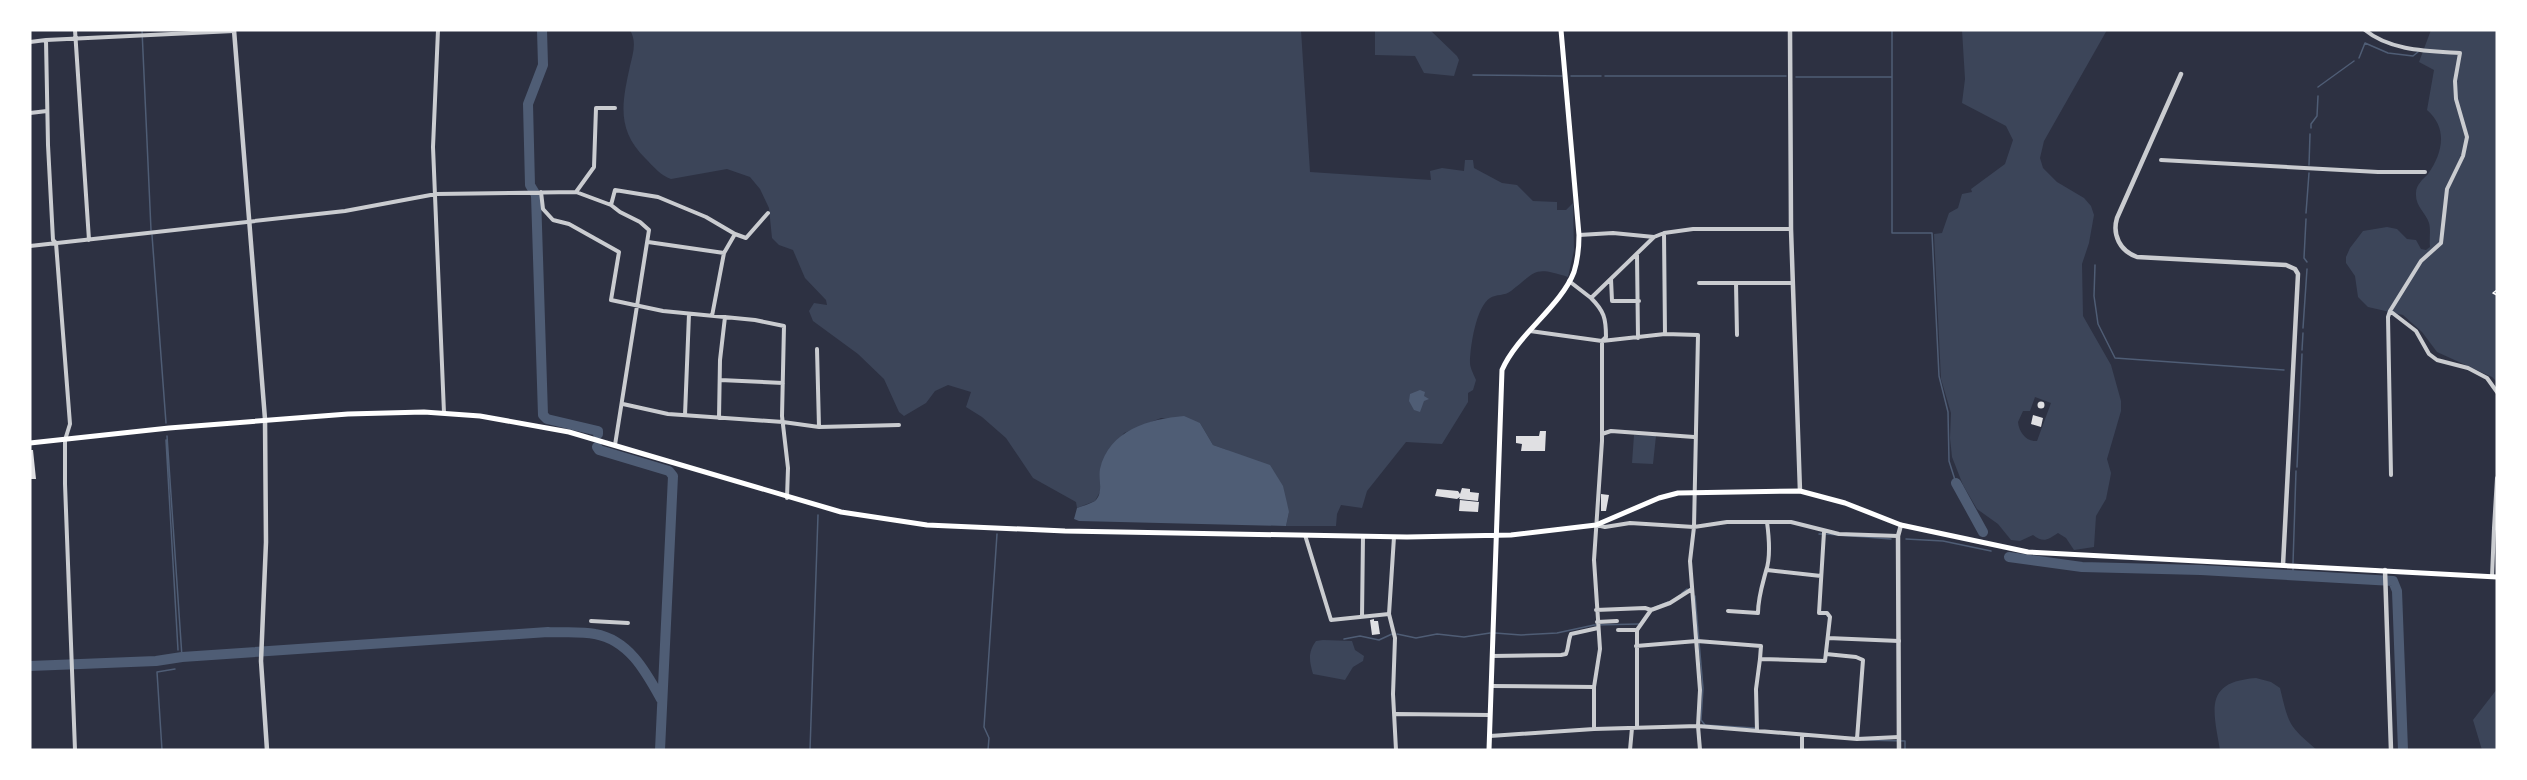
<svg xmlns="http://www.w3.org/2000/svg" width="2527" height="780" font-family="'Asap Condensed',sans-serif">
<rect width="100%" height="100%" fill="#2d3142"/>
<path fill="#3c4559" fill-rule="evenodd" d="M630,30H1301L1310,172L1431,180L1430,171L1442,168L1464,171L1465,160H1473L1474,168L1502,183L1517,185L1533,201L1557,202V210H1566L1573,203L1574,250L1568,277C1533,266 1537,271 1511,291C1505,296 1496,294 1490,298C1476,307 1470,347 1470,363C1470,368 1474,375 1476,380L1473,390L1468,393V402L1442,444L1406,442L1367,491L1362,508L1341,505L1337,514L1336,526H1286L1289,512L1227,450L1213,445L1200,423L1161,418L1124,433L1100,470V492L1095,501L1077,508L1076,502L1033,478L1006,438L982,417L966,407L971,392L948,385L935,391L926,403L904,416L899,412L884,379L858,354L813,321L809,311L814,303L827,305L826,300L805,278L793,250L779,245L772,238L769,208L760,189L750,177L727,169L671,179C661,176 653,166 646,159C616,130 622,103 630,66C633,53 637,42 630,30Z
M1375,30H1430L1457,56L1459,60L1454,76L1424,73L1415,56L1375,55Z
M1962,30H2107L2044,141L2040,158L2043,168L2057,182L2084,198L2091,206L2094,215L2089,243L2082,264L2083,316L2111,365L2121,401V411L2107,459L2111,473L2110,479L2106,499L2096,516L2094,547L2074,550L2066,538L2058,533C2047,540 2044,543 2033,535L2020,541L2011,540L1998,524L1977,509L1963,485L1952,457L1950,438L1951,413L1941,379L1934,234L1942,233L1949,213L1958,208L1962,194L1972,192L1971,189L2005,164L2013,140L2006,126L1962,103L1965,79ZM2035,397L2051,403L2037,441C2026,442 2019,432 2018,422L2023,411H2030Z
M2431,30H2497V382L2492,377L2437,352L2422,332L2403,315L2368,307L2358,297L2355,276L2346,263V257L2350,248L2363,231L2387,227L2397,229L2407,239L2416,240L2421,249L2426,250L2430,247C2429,240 2431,230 2429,223C2426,213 2415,206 2416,193C2416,185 2423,179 2428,174C2443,153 2448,128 2427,110L2434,70L2419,62Z
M1634,435L1656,436L1653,464L1632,463Z
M1323,640L1352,641L1355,650L1364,656L1363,661L1353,667L1345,680L1313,674C1309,660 1308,652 1316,641Z
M2256,678L2271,682L2280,688C2289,725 2288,725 2317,750H2220C2213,709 2204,682 2256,678Z
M2497,689V750H2482L2473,720Z"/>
<path fill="#4f5d75" d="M1420,390L1425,392L1424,396L1429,399L1424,401L1420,412L1414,410L1409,401L1410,394Z
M1184,416L1200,423L1213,445L1270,465L1283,486L1287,503L1289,512L1286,526L1079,521L1074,519L1077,508C1082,506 1090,504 1095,501C1104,493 1098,479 1100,469C1109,430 1149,419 1184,416Z"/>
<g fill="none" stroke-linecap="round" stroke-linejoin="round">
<path stroke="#4f5d75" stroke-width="1.5" d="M142,30L151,230
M1892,30V233H1932L1939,376L1948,412L1949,461L1956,483
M2359,58L2365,43L2388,53L2413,56L2418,52
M1473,75L1562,76
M1571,76H1601
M1605,76H1786
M1796,77H1891
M2318,87L2354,61
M2311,128V124L2317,116L2318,96
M2309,165L2310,134
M2306,213L2309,173
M2306,219L2304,258L2307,262
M152,235L166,423
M2095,265L2094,296L2098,324L2115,358L2284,370
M2303,328L2307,269
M2302,350L2303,333
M167,436L182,657
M166,440L178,650
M2297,467L2302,354
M1819,534H1822
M1826,534L1891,539
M1906,539L1943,541L1991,551
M2293,563L2296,471
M2293,568V576
M1682,593L1687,589
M1695,596L1703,688L1701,720L1705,725L1755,728
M1651,609L1668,602
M1495,633L1521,635L1557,633L1594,625L1639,624
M1397,634L1416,638L1437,634L1464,637L1490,633
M1344,639L1360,636L1379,640L1392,634
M1863,740L1905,741V750
M162,750L157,672L175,669
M810,750L818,515
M988,750L989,738L984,727L997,534"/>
<path stroke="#4f5d75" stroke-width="10" d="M542,30L543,65L528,104L530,185L536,195L543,415L547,419L598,431V434
M597,447L599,450L669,471L673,476L660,750
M1956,483L1983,532
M2009,557L2082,567L2201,570L2393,581L2397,591L2403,750
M30,666L156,661L182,657L548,632C563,633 580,631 595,634C629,640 646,672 661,699"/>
</g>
<path fill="#e0e0e3" d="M2037.5 405a3.5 3.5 0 1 1 7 0a3.5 3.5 0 1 1-7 0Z
M2033,415L2043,418L2041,427L2031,424Z
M1540,431H1546L1545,451H1521L1522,444L1516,443V436H1539Z
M30,450H33L36,479H30Z
M1462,488L1470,489V492L1479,493L1478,501L1459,499L1460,497L1457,499L1435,496L1437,489L1458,491L1460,494Z
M1601,494L1609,495L1606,511H1601Z
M1460,500L1479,502L1478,512L1459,511Z
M1374,619V621H1378L1380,634L1372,635L1370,620Z"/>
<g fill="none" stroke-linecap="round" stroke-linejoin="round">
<path stroke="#fff" stroke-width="1.5" d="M2497,290L2493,293L2497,295"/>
<path stroke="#caccd0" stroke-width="4" d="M75,30L89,240
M438,30L433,147L444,413
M2365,30C2390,51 2429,51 2460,53L2455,81L2456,99L2467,137L2463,156L2447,189L2441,243L2421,261L2390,311L2388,317L2391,475
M30,42L46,40
M30,113L47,111
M2161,160L2378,172H2425
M541,192L543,209L553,220L569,224L619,252L611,300L663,311L755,320L784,326L782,416L788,468L787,498
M576,192L594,167L596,108H615
M611,205L615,190L658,197L706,217L735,234L746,238L768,213
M1664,233L1665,334
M1579,235L1613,233L1654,237
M648,242L724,253
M30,246L345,211L436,194L576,192L611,205L620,212L640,222L649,230L615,445
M1637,255L1638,338
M1611,279L1612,301H1639
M1569,281L1591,298L1654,237L1664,233L1693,229H1791
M1699,283H1792
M1736,283L1737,335
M1591,298C1604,311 1606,318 1606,337L1602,341V441L1594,560L1600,649L1594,687V729
M2390,311L2416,331L2429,354L2437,360L2468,368L2487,378L2497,392
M712,316L724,253L735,234
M1530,331L1602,341L1665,334L1698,335L1694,527L1630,523L1605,527L1596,525
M817,349L819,427
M720,380L783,383
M623,404L668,414L783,422L819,427L899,425
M685,415L689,314
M719,418L720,360L725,317
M1602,434L1611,431L1694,437
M2494,528L2497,478
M1305,535L1331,620L1389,614
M1394,537L1389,614L1395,638L1393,694L1396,750
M1767,570L1821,576
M2492,577L2494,528H2497
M1596,610L1645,608L1651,610
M1728,611L1758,613C1758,598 1762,586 1766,571C1771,557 1769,537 1767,522
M1362,617L1363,536
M591,621L628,623
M1597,622L1617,621
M1618,630H1637
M1828,638L1899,641
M1636,646L1697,641L1761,646L1760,659
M1826,654L1856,657L1863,660L1857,739
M1492,656L1561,655L1566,654C1569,647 1568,640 1571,634L1598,628
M1491,686L1594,687
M1396,714L1489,715
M1637,728V630L1651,610L1670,603L1692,589
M1757,731L1756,689L1760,659L1825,661L1830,617L1827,613H1819L1824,532
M1490,736L1594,729L1698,726L1857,739L1899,737
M75,750L65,484V440L70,424L56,243L53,240L48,145L46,40L234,31
M1630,750L1632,728
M1700,750L1698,726L1700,690L1690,561L1694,527L1727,522H1791L1839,534L1898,536
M1802,750V736"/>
<path stroke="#caccd0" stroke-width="4.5" d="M234,30L265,419L266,542L261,661L267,750
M1790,30L1791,229L1800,491
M2181,74L2117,218C2112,235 2120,251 2137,257L2286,265L2295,269L2298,274L2283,565
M2385,570L2391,750
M1899,750L1898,536L1901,525"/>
<path stroke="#fff" stroke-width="5" d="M30,443L169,428L348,414L424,412L480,416L569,432L841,512L927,525L1065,531L1407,537L1511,535L1596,525L1659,498L1678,493L1800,491L1845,503L1901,525L2028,552L2497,577
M1489,750L1502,370C1517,335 1561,306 1574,272C1578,259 1579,247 1579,235L1561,30"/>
</g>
<rect width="2527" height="780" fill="none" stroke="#ffffff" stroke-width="63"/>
</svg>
